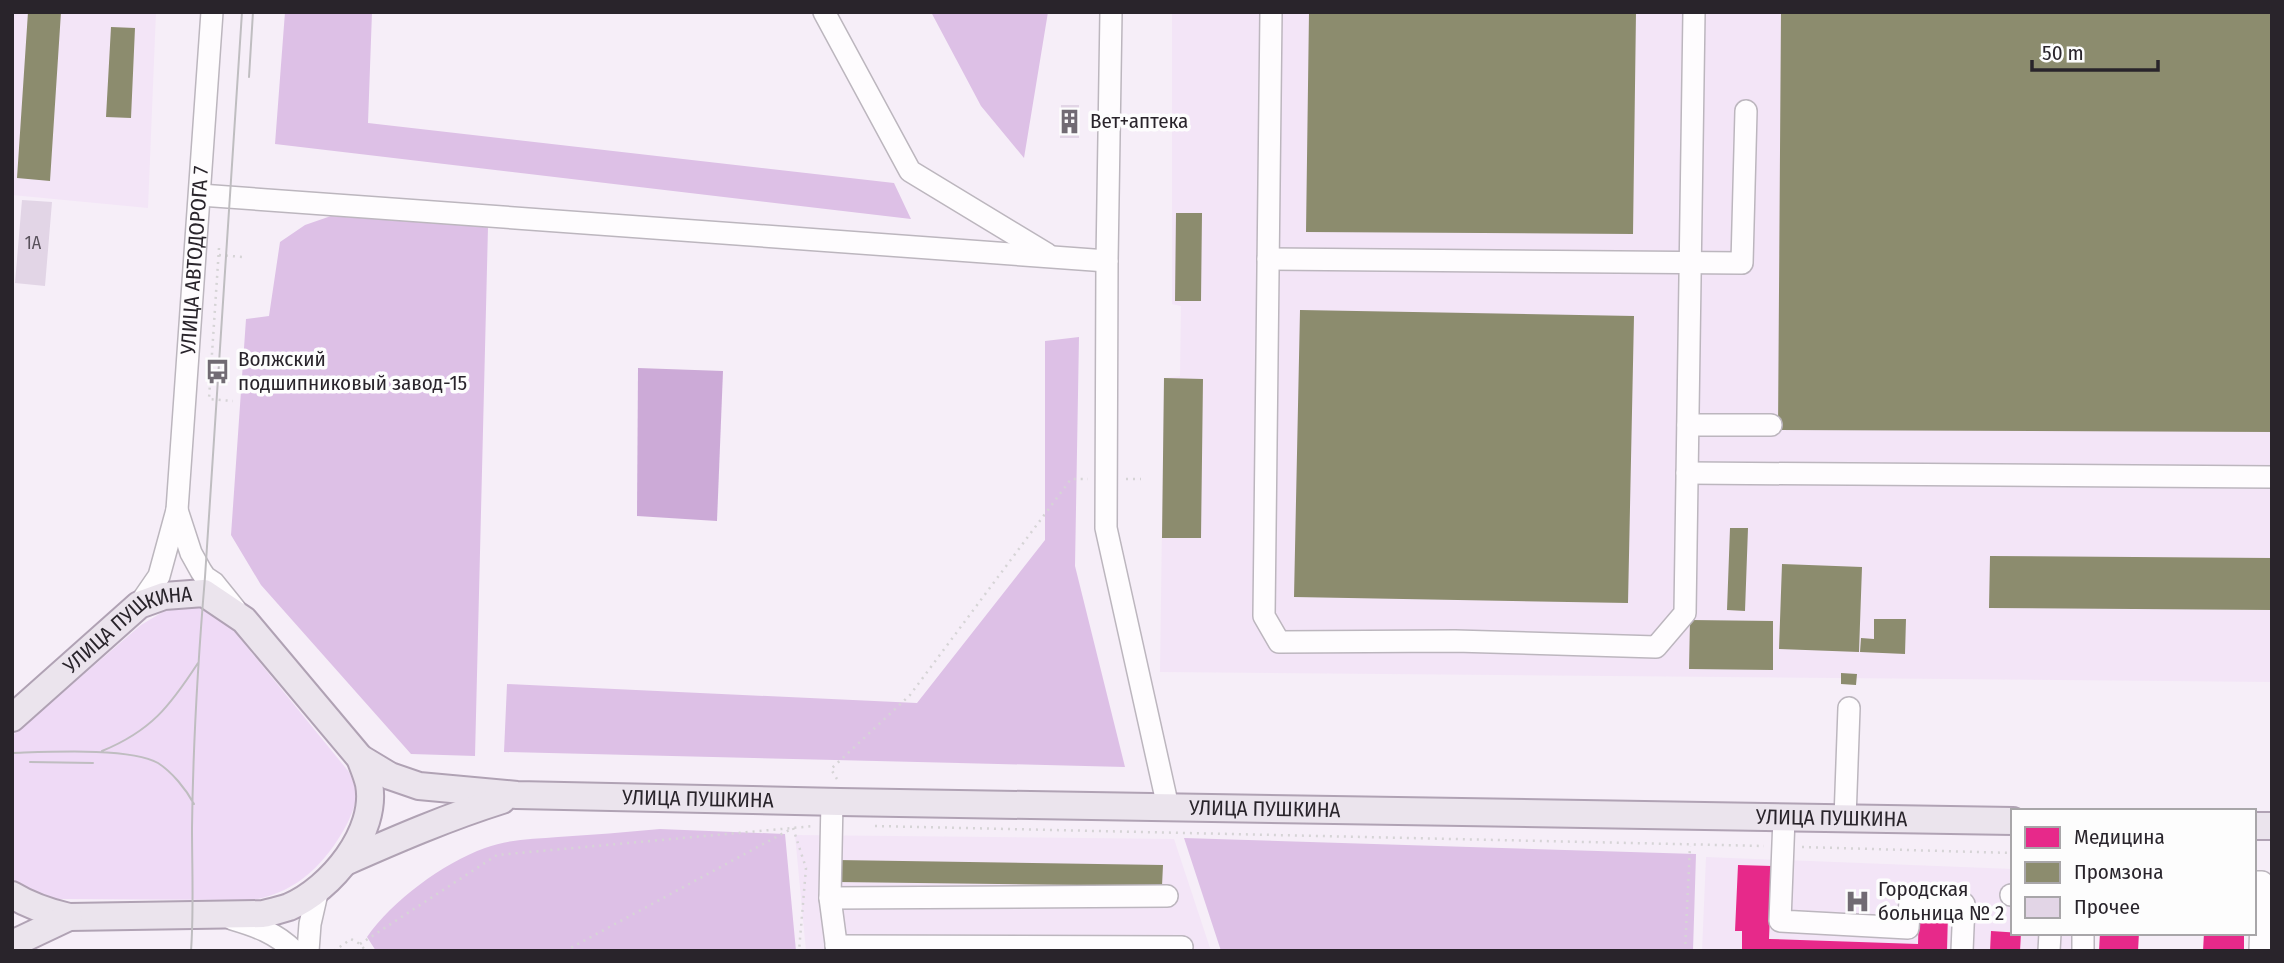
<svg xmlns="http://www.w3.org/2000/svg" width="2284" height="963" font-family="'Fira Sans Condensed',sans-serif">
<rect width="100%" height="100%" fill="#f6eef8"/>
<path fill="#f3e5f7" d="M12,12H156L148,208L12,195Z
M1172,12H2272V682L1160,672L1164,378L1180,376L1181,306L1172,304Z
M795,835L1174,839L1211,951H806Z
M1706,857L2013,869V933H2075L2074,951H1702Z"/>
<path fill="#efdaf6" d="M194,607L205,608L225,620L349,772C351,777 354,783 355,788C358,800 352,814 347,824C326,863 298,892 253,900L58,899C41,894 26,890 12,878V736L141,625L166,610Z"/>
<path fill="#ddc0e6" d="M285,12H372L368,123L894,183L911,219L275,144Z
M931,12H1048L1024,158L981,106Z
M331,216L488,227L475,756L411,754L261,585L231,535L246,319L269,316L280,242L305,225Z
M1079,337L1075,566L1125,767L504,752L507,684L917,703L1045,540V341Z
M660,829L785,834L796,951H376L367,937C392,901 443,863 485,848C508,839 534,839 558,837C592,835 626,832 660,829Z
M1184,838L1696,854L1693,951H1221Z"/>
<path fill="#ccaad7" d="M638,368L723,371L717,521L637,516Z"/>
<path fill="#e7298a" d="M1738,865L1772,866L1769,939L1918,944L1919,912L1948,913L1947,951H1742V931H1735Z
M1991,931L2021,933L2020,951H1990Z
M2100,933H2139L2138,951H2099Z
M2204,933H2244V951H2203Z"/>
<path fill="#8c8c6e" d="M28,12H61L50,181L17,178Z
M1309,12H1636L1633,234L1306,232Z
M1781,12H2272V432L1778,430Z
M111,27L135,28L131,118L106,117Z
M1176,213H1202L1201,301H1175Z
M1300,310L1634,316L1628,603L1294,597Z
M1164,378L1203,379L1201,538H1162Z
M1730,528H1748L1745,611L1727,610Z
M1990,556L2272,558V610L1989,608Z
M1782,564L1862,567L1859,652L1779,649Z
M1874,619H1906L1905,654L1860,652L1861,638L1874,639Z
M1690,620L1773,621V670L1689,669Z
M1841,673L1857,674L1856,685L1841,684Z
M837,860L1163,865L1162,886L837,882Z"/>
<path fill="#e2d5e6" d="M1061,105H1079V138H1060Z
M22,200L52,202L45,286L15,283Z"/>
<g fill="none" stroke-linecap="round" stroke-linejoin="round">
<defs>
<g id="minor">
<path d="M824,12L910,171L1047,254"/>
<path d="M1111,12L1107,261L1106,528L1168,807"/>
<path d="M1271,12L1264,616L1279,642L1455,641L1656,647L1685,613L1694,12"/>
<path d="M200,195L1107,261"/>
<path d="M1268,259L1742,263L1746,111"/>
<path d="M1688,425H1771"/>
<path d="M1687,473L2272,477"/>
<path d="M177,510L191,553L201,571L205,577L214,583L235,609"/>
<path id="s1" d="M139,605L159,576L177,510L212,12"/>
<path d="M832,801L830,898L837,951"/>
<path d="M1784,818L1780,921L1908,928L1910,901L1964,904L1962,951"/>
<path d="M1845,819L1849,708"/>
<path d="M2254,882H2262L2260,951"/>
<path d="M2011,895H2013"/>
<path d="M830,898L1167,896"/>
<path d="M232,919C256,926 276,933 294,951"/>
<path d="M836,946L1182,947"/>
<path d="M308,951L310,924L318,889"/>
<path d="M2049,951L2050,933"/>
<path d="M2083,951V933"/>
</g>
<g id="major">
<path id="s2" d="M12,718L139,605L164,596L204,593L244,620L360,758C363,766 367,775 369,784C378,832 331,889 289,907C280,910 271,912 263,914L69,917C48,912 30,906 12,895"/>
<path id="s3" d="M360,758L390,776L419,786L517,795L840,802L2013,821"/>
<path d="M2254,826H2272"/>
<path d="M345,862C397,839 448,817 502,800"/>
<path d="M12,944L69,917"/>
</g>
</defs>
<use href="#minor" stroke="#bcb6be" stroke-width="24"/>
<use href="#major" stroke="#b0a2b4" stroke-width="30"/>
<path stroke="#d6d4d6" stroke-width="2.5" stroke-dasharray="2 5" stroke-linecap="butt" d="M219,248L209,399L233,401
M219,255L243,257
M1126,479H1141
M837,779L831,769L910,695L1071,479H1088
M875,826L1764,846
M793,828L806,868L799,951
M1802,847L2013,853
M360,944L497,855L814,826
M334,951L351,939L360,944L366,951
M565,951L791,829
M1685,951L1690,846"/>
<use href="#minor" stroke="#fefcfe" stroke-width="21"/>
<use href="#major" stroke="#ebe4ed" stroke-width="26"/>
<path stroke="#bfbdc0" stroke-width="2" d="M249,77L253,12
M102,751C151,731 170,706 198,663
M12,753C46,752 130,747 158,763C172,772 186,789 194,804
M30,762L93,763
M191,951C194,910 192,869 192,828C193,744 198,660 205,577L242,12"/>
</g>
<defs>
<symbol id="building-bare" viewBox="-9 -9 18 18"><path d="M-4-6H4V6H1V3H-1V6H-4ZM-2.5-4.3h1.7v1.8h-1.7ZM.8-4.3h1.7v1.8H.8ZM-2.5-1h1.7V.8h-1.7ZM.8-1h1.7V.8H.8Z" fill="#716b73" stroke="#fdfdfd" stroke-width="2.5" paint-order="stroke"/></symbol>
<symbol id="bus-bare" viewBox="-9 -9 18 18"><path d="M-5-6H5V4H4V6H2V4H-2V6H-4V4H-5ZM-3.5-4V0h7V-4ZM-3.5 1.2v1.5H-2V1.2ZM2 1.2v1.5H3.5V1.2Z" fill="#716b73" stroke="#fdfdfd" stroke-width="2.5" paint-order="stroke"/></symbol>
<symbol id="hospital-bare" viewBox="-9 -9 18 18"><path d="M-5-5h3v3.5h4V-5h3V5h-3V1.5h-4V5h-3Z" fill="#716b73" stroke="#fdfdfd" stroke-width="2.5" paint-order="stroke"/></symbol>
</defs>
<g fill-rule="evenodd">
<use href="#building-bare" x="1052" y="104" width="35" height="35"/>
<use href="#bus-bare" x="200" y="354" width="35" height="35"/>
<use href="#hospital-bare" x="1840" y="884" width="35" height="35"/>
</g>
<g text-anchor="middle" stroke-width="7" stroke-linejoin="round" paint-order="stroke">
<g font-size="18" fill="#58515b">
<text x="33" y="249">1А</text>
</g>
<g font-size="21" fill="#29242b" stroke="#fdfdfd" text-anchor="start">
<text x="1090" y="128">Вет+аптека</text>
<text x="238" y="366">Волжский<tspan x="238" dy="24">подшипниковый завод-15</tspan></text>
<text x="1878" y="896">Городская<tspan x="1878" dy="24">больница № 2</tspan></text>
</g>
<g font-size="21" fill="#29242b" stroke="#fdfdfd">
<text dy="7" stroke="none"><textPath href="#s1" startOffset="354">УЛИЦА АВТОДОРОГА 7</textPath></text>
<text dy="7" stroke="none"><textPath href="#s2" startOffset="149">УЛИЦА ПУШКИНА</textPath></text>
<text dy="7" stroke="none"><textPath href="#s3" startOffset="345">УЛИЦА ПУШКИНА</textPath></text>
<text dy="7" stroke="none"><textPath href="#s3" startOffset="912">УЛИЦА ПУШКИНА</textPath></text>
<text dy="7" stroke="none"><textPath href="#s3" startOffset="1479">УЛИЦА ПУШКИНА</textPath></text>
</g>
</g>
<rect width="2284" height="963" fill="none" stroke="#29242b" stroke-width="28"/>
<rect x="2011" y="809" width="245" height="126" fill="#fdfdfd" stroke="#a8a6a9" stroke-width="2"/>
<rect x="2025" y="827" width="35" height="21" fill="#e7298a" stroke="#a8a6a9" stroke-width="2"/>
<text x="2074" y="844" font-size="21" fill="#29242b">Медицина</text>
<rect x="2025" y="862" width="35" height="21" fill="#8c8c6e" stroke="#a8a6a9" stroke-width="2"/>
<text x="2074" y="879" font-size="21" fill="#29242b">Промзона</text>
<rect x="2025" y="897" width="35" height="21" fill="#e2d5e6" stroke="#a8a6a9" stroke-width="2"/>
<text x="2074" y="914" font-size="21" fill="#29242b">Прочее</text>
<path d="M2032 60v10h126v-10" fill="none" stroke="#29242b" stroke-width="3.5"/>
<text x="2042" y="60" font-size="21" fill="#29242b" stroke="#fdfdfd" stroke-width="5" paint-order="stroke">50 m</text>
</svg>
